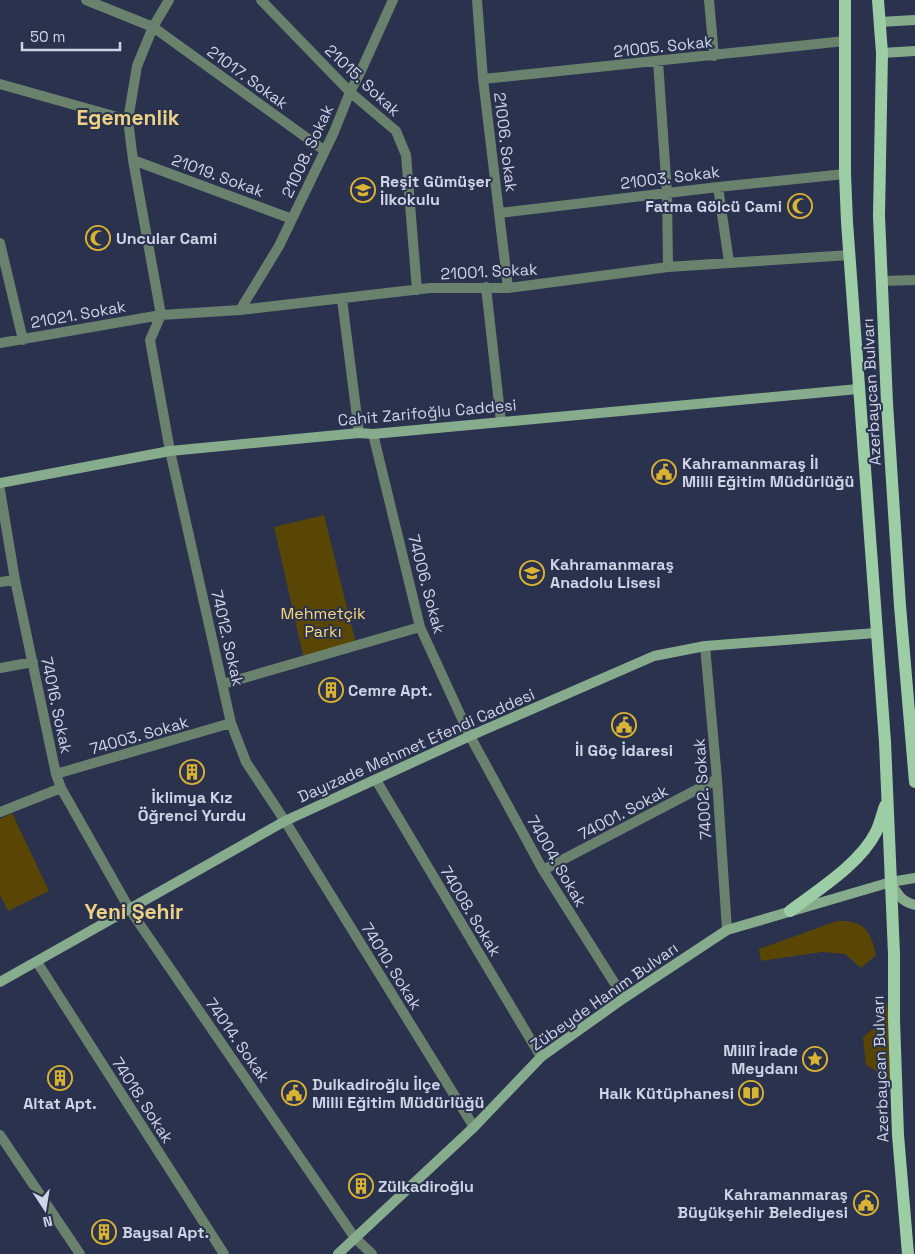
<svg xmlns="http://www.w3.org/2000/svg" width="915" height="1254" font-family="'Space Grotesk',sans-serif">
<rect width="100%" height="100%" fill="#2a324e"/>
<path fill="#594604" d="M324,515L356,644L304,659L274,527Z
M12,813L49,891L8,911L0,895V819Z
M837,921C863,920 871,930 876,955L861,968L845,954L822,952L761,961L759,949Z
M887,1001L894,1092L880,1073L866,1065L863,1037L877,1026Z"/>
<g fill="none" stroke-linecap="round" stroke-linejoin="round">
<path stroke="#69816d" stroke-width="10" d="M86,0L153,27L325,151
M169,0L153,27L137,66L128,120L133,160L161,315L150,340L170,451L231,723L246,762L285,821L474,1127
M261,0L350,92L396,131L406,155L417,290
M477,0L483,79L508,288
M709,0L714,56
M658,61L667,193L668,267
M483,79L845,41
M0,84L128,120
M133,160L292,219
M718,187L729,262
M500,213L718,187L845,174
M0,243L23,340
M882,281L915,280
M486,287L501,422
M342,299L359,433
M240,310L279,246L334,132L350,92L360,73L393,0
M0,343L161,315L240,310L430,288H508L668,267L849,255
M373,434L420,627L470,736L543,870L624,998
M0,490L15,580L56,774L61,788L130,910L355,1238L372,1254
M0,582L15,580
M705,646L717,779L727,930
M0,668L33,662
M223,684L420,627
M56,774L231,723
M376,780L541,1057
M0,812L61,788
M543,870L717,779
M37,962L224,1254
M0,1135L80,1254"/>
<path stroke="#86ac8d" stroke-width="10" d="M879,22L915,20
M882,53L915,51
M0,483L170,451L359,433L373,434L858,389
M891,883C897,894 902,902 915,905
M0,982L285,821L470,736L654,656L705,646L876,633
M338,1254L474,1127L541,1057L624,998L727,930L891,882L915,878"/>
<path stroke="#9ccda5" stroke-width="12" d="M845,0V174L847,222L885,742L894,954V1020L898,1135L908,1254
M878,0L882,53L879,216L887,403L900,606L915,782
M790,911C818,890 860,864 876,832C880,824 882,814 885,806"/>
</g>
<defs>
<symbol id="school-ring" viewBox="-11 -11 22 22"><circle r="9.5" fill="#2a324e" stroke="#dab333" stroke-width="1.5"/><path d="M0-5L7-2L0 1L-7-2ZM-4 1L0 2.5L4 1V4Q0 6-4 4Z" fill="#dab333"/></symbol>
<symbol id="mosque-ring" viewBox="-11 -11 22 22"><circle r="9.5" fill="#2a324e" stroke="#dab333" stroke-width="1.5"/><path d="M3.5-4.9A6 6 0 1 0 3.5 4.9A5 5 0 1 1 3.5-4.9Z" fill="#dab333"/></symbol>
<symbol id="civic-ring" viewBox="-11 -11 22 22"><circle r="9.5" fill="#2a324e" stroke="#dab333" stroke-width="1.5"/><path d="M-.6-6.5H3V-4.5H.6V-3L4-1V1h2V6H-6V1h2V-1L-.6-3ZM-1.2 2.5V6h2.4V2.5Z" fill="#dab333"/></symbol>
<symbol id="building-ring" viewBox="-11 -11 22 22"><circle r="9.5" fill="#2a324e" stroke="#dab333" stroke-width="1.5"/><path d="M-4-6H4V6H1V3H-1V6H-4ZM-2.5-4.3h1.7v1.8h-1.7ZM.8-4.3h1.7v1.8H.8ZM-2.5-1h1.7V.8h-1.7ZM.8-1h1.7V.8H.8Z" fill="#dab333"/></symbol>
<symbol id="sight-ring" viewBox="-11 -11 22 22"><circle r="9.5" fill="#2a324e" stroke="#dab333" stroke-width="1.5"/><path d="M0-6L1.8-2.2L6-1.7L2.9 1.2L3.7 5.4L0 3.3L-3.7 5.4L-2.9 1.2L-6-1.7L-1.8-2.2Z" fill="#dab333"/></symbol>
<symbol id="library-ring" viewBox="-11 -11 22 22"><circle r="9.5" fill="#2a324e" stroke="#dab333" stroke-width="1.5"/><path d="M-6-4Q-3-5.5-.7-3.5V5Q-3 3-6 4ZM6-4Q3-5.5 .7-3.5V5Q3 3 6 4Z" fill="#dab333"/></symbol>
</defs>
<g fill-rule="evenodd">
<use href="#school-ring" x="349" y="176" width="28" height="28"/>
<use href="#mosque-ring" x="786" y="192" width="28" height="28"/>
<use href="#mosque-ring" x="84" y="224" width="28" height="28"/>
<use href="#civic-ring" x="650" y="458" width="28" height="28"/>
<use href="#school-ring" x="518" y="559" width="28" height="28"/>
<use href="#building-ring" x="317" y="676" width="28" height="28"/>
<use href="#civic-ring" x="610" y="711" width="28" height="28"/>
<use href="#building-ring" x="178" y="758" width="28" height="28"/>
<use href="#sight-ring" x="801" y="1045" width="28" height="28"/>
<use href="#building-ring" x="46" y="1064" width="28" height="28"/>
<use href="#civic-ring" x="280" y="1079" width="28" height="28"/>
<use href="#library-ring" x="737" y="1079" width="28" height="28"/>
<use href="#building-ring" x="347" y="1172" width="28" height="28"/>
<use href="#civic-ring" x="852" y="1189" width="28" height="28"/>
<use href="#building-ring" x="90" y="1218" width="28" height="28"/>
</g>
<g text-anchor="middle" stroke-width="4" stroke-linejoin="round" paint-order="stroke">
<g font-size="16" fill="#cfd5e7" stroke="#2a324e">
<text transform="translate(663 46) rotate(-6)" y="6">21005. Sokak</text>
<text transform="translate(248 77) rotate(36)" y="6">21017. Sokak</text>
<text transform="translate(363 80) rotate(43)" y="6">21015. Sokak</text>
<text transform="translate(506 142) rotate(83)" y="6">21006. Sokak</text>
<text transform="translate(307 151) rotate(-65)" y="6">21008. Sokak</text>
<text transform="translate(218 175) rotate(20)" y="6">21019. Sokak</text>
<text transform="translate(670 177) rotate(-7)" y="6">21003. Sokak</text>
<text transform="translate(489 271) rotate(-3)" y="6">21001. Sokak</text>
<text transform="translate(78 314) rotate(-10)" y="6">21021. Sokak</text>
<text transform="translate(871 392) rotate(-93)" y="6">Azerbaycan Bulvarı</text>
<text transform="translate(427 412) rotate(-5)" y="6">Cahit Zarifoğlu Caddesi</text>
<text transform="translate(427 584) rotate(75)" y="6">74006. Sokak</text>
<text transform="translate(228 638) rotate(77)" y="6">74012. Sokak</text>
<text transform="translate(57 705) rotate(78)" y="6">74016. Sokak</text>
<text transform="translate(139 735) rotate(-16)" y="6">74003. Sokak</text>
<text transform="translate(416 745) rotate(-24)" y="6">Dayızade Mehmet Efendi Caddesi</text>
<text transform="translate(702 789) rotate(-94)" y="6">74002. Sokak</text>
<text transform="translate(623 812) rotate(-28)" y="6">74001. Sokak</text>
<text transform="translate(557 861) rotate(60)" y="6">74004. Sokak</text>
<text transform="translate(471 911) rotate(59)" y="6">74008. Sokak</text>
<text transform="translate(392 966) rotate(58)" y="6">74010. Sokak</text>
<text transform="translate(604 996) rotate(-35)" y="6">Zübeyde Hanım Bulvarı</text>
<text transform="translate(238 1040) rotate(55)" y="6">74014. Sokak</text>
<text transform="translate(880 1069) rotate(-92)" y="6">Azerbaycan Bulvarı</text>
<text transform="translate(143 1100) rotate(57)" y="6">74018. Sokak</text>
</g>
<g font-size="16" font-weight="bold" fill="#cfd5e7" stroke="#2a324e" text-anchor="start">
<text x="380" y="187">Reşit Gümüşer<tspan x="380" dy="18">İlkokulu</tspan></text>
<text x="782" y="212" text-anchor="end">Fatma Gölcü Cami</text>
<text x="116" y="244">Uncular Cami</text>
<text x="682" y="469">Kahramanmaraş İl<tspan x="682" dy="18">Milli Eğitim Müdürlüğü</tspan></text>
<text x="550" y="570">Kahramanmaraş<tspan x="550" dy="18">Anadolu Lisesi</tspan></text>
<text x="348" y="696">Cemre Apt.</text>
<text x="624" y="756" text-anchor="middle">İl Göç İdaresi</text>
<text x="192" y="803" text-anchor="middle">İklimya Kız<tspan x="192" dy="18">Öğrenci Yurdu</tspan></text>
<text x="798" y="1056" text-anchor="end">Millî İrade<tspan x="798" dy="18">Meydanı</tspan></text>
<text x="312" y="1090">Dulkadiroğlu İlçe<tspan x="312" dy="18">Milli Eğitim Müdürlüğü</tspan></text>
<text x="734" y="1099" text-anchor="end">Halk Kütüphanesi</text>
<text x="60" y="1109" text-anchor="middle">Altat Apt.</text>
<text x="378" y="1192">Zülkadiroğlu</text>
<text x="848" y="1200" text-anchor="end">Kahramanmaraş<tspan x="848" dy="18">Büyükşehir Belediyesi</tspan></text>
<text x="122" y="1238">Baysal Apt.</text>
</g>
<g font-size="16" fill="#f9d87a" stroke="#2a324e">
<text x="323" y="619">Mehmetçik<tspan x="323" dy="18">Parkı</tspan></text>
</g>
<g font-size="21" font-weight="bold" fill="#edd286" stroke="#2a324e">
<text x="128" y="125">Egemenlik</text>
<text x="134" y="919">Yeni Şehir</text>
</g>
</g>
<g transform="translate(45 1209) rotate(168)" stroke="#2a324e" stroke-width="4" paint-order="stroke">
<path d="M0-4L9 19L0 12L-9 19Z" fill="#cfd5e7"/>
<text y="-8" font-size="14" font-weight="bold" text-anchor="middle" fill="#cfd5e7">N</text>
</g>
<path d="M22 42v8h98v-8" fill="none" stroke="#cfd5e7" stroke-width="2.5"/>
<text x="30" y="42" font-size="15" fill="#cfd5e7" stroke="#2a324e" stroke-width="4" paint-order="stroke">50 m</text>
</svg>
